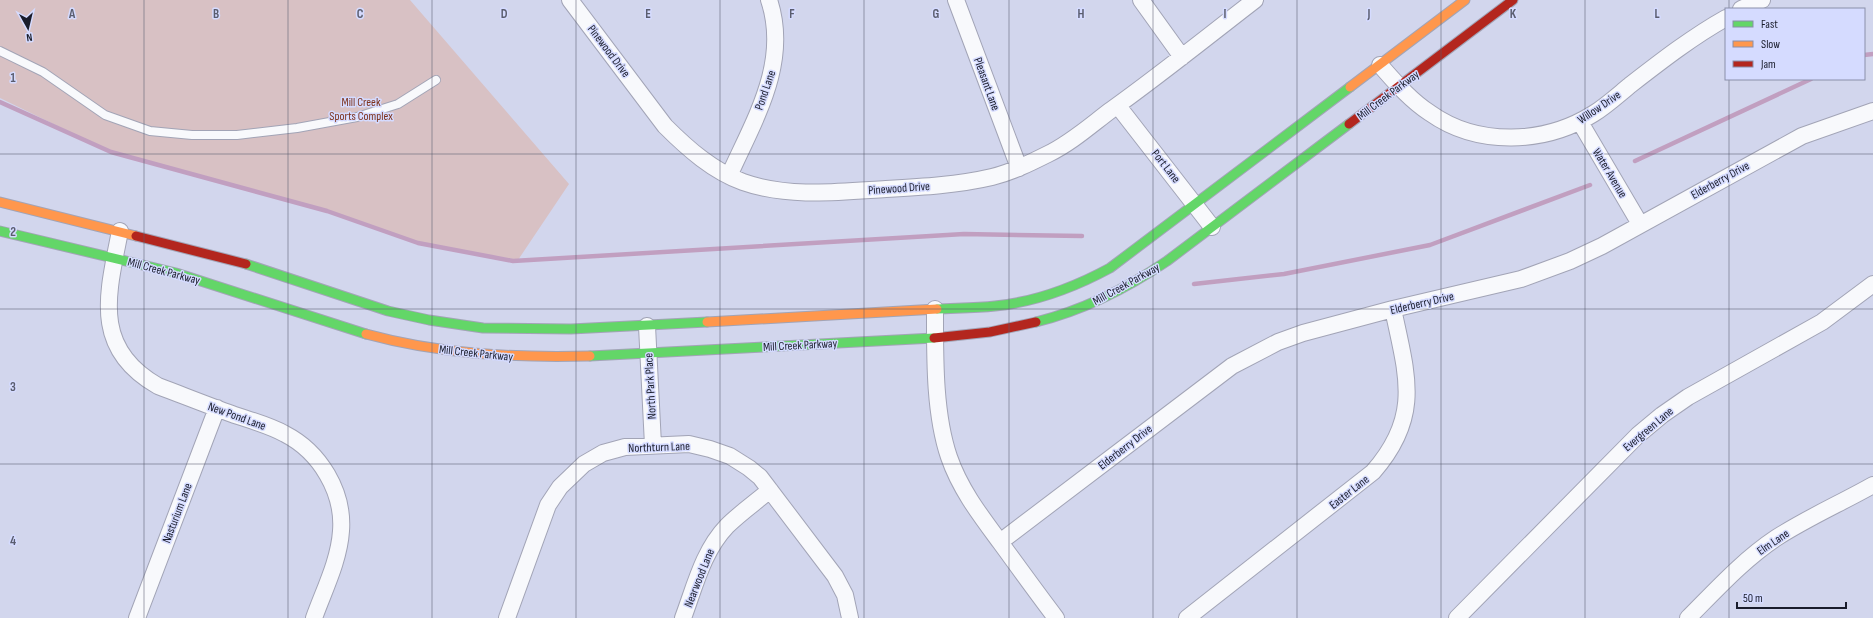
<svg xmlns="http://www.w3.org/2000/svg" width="1873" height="618" font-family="'Sofia Sans Condensed',sans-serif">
<rect width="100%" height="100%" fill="#d2d6ed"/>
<path fill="#d8c1c4" d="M0,0H410L569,184L518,260L418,243L334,213L111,152L0,98Z"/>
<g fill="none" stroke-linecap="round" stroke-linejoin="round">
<path stroke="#c19fc0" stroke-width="4.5" d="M1864,55L1873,54
M0,102L111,152L327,211L418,243L513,261L964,234L1082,236
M1635,161L1811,79
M1194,284L1284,274L1430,245L1590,185"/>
<defs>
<path id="lane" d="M0,51L43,72L105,115L150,131L192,135H237L297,128L357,117L398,104L436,80"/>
<path id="street" d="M570,0L665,126C688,149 713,171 743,182C788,198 839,192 886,189C922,187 958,185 992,177C1012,172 1030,163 1048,154C1071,143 1091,125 1111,110C1160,75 1207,37 1255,0
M956,0L1019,168
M1141,0L1182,57
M1741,9L1762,0
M1380,65C1395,82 1410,100 1430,113C1478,147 1545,144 1593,114C1606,106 1618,95 1629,86C1660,62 1692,37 1726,18
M1118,106L1212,227
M1580,122L1640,224
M729,176C754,120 790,63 769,0
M120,231C108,293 91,348 158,386C182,395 207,405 232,414C249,420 269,425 285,434C320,452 344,492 341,531C339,561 324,590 314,618
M935,309C935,356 934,413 949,457C960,489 980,515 1000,542C1019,568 1037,593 1056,618
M647,326L653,445
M1000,542L1232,366L1278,342L1303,333L1393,309L1521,279L1570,261L1602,246L1802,136L1873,111
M137,618L217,408
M507,618L548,505L560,487L584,464L603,453L625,447L689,444L710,449L730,456L749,468L760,477L835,576L845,595L850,618
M683,618C695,586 703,551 727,526C740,513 756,502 770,490
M1187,618L1373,472C1422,416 1407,376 1393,309
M1457,618L1638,435L1662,415L1688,397L1822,322L1873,284
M1688,618C1716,590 1743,560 1776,538C1807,518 1841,503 1873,485"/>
<path id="fast" d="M0,231L176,273L366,334
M246,264L388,311L429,320L483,328L571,329L707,322
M937,309C956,308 976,308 995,306C1035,302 1075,287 1110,268L1350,87
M1036,322C1084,310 1126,289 1167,261L1349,124
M590,356L934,338"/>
<path id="slow" d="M1350,87L1465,0
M0,202L136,236
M707,322L937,309
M366,334C439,354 514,358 590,356"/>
<path id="jam" d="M1349,124L1513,0
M136,236L246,264
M934,338L990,332L1036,322"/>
</defs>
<use href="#lane" stroke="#a2a4b6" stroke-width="10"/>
<use href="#street" stroke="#a2a4b6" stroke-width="18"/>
<use href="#fast" stroke="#a2a4b6" stroke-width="11"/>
<use href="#slow" stroke="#a2a4b6" stroke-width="11"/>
<use href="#jam" stroke="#a2a4b6" stroke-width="11"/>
<use href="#lane" stroke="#f8f9fc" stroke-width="8"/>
<use href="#street" stroke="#f8f9fc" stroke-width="16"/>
<use href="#fast" stroke="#63d668" stroke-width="9"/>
<use href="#slow" stroke="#ff974d" stroke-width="9"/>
<use href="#jam" stroke="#b3261e" stroke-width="9"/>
</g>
<path fill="none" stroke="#5a5d6f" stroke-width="1" stroke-opacity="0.55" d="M144,0V618M288,0V618M432,0V618M576,0V618M720,0V618M864,0V618M1009,0V618M1153,0V618M1297,0V618M1441,0V618M1585,0V618M1729,0V9M1729,79V618M0,154H1873M0,309H1873M0,464H1873"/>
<g text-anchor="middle" stroke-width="3" stroke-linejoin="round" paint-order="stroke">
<g font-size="12" fill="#191c2b" stroke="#d5dbff">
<text transform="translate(609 51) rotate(53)" y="4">Pinewood Drive</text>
<text transform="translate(987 84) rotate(70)" y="4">Pleasant Lane</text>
<text transform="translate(765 90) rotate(-71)" y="4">Pond Lane</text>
<text transform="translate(1388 95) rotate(-37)" y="4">Mill Creek Parkway</text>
<text transform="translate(1599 107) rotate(-34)" y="4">Willow Drive</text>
<text transform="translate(1166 166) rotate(52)" y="4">Port Lane</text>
<text transform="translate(1610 173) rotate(59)" y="4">Water Avenue</text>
<text transform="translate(1720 180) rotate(-29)" y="4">Elderberry Drive</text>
<text transform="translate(899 188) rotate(-4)" y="4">Pinewood Drive</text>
<text transform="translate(164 271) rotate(15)" y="4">Mill Creek Parkway</text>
<text transform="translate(1126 284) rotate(-29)" y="4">Mill Creek Parkway</text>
<text transform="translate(1422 303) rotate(-13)" y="4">Elderberry Drive</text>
<text transform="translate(800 345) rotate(-3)" y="4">Mill Creek Parkway</text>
<text transform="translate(476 353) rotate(6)" y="4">Mill Creek Parkway</text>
<text transform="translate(650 386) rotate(-93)" y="4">North Park Place</text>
<text transform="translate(237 416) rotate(20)" y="4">New Pond Lane</text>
<text transform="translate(1648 429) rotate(-40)" y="4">Evergreen Lane</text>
<text transform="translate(659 447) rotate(-2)" y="4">Northturn Lane</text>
<text transform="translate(1125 447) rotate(-38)" y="4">Elderberry Drive</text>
<text transform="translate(1349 492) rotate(-38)" y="4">Easter Lane</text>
<text transform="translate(177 513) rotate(-69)" y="4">Nasturium Lane</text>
<text transform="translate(1773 542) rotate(-34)" y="4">Elm Lane</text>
<text transform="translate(699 578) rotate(-68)" y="4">Nearwood Lane</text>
</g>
<g font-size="12" fill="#7d321c" stroke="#d5dbff">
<text x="361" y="106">Mill Creek<tspan x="361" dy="14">Sports Complex</tspan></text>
</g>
</g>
<g font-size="13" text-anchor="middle" font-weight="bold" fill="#5a5d6f" stroke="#d5dbff" stroke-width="3" stroke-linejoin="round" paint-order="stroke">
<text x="72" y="18">A</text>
<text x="216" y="18">B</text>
<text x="360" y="18">C</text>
<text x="504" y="18">D</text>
<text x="648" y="18">E</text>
<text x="792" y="18">F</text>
<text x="936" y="18">G</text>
<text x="1081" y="18">H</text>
<text x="1225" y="18">I</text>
<text x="1369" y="18">J</text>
<text x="1513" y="18">K</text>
<text x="1657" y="18">L</text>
<text x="13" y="82">1</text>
<text x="13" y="236">2</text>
<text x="13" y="391">3</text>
<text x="13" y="545">4</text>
</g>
<rect x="1725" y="8" width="140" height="72" fill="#d5dbff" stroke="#8a8faa"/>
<rect x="1733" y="21" width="20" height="6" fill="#63d668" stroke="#8a8faa"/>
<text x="1761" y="28" font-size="12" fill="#191c2b">Fast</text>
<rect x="1733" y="41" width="20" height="6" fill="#ff974d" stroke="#8a8faa"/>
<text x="1761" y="48" font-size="12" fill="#191c2b">Slow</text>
<rect x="1733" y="61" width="20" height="6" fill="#b3261e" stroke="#8a8faa"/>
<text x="1761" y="68" font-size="12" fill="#191c2b">Jam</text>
<g transform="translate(28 28) rotate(172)" stroke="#d5dbff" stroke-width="3" paint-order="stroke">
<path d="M0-3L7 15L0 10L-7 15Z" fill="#191c2b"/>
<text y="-6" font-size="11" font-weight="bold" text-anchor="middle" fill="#191c2b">N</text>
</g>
<path d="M1737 602v6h109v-6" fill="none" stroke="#191c2b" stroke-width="2"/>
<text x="1743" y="602" font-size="12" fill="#191c2b" stroke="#d5dbff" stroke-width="3" paint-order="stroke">50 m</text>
</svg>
